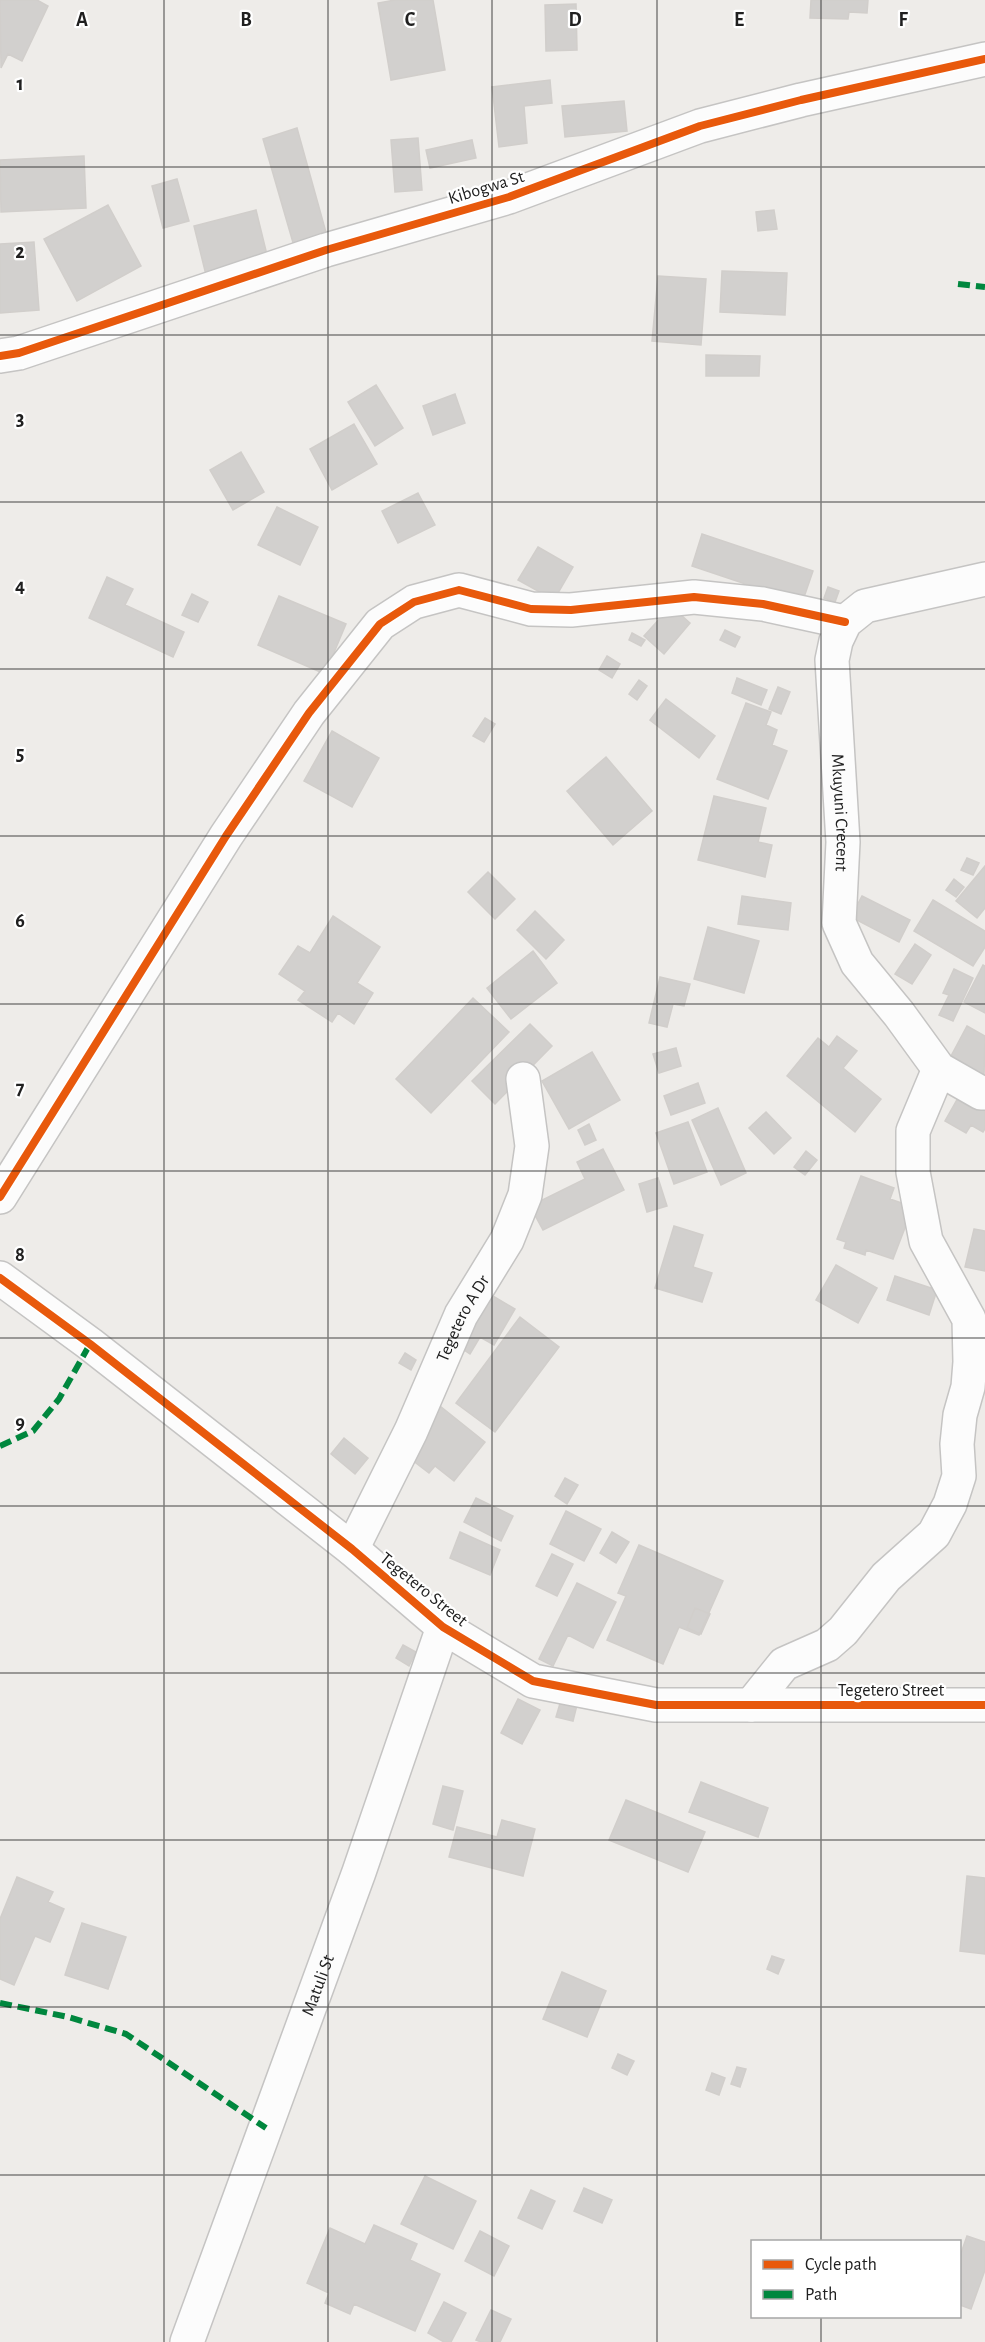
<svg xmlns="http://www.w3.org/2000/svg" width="985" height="2342" font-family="'Alegreya Sans',sans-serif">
<rect width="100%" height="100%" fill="#eeece9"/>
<path fill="#d2d0ce" stroke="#d1cecb" stroke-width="1.5" d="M0,0H37L48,6L22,61L8,54L1,68Z
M395,0H433L445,70L391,80L378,3Z
M811,0H868L867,13L849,12L848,19L810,18Z
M576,4L577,50L546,51L545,5Z
M550,80L552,103L524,106L527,143L499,147L492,87Z
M624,101L627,131L565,137L562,106Z
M297,128L327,236L294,246L263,139Z
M418,138L422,190L395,192L391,140Z
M472,140L476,158L430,168L426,150Z
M84,156L86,208L1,212L0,160Z
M177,179L189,221L163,228L152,186Z
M108,205L141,266L77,301L44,239Z
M256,210L269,263L207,279L194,226Z
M774,210L777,229L758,231L756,212Z
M34,242L39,310L0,313V244Z
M722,271L787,273L785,315L720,312Z
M658,276L706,279L701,345L652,341Z
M706,355L760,356L759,376H706Z
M376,385L403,428L375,446L348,402Z
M455,394L465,423L433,435L423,406Z
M354,424L377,464L332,490L310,449Z
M241,452L264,492L233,510L210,470Z
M418,493L435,525L398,543L382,511Z
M277,507L318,527L300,565L258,545Z
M702,534L813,571L802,603L692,566Z
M538,547L573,567L554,600L518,580Z
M107,577L133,589L125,605L184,632L173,657L89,618Z
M828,587L839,591L835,602L824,598Z
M192,594L208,602L198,622L182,615Z
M279,596L346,624L325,674L258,645Z
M671,606L690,623L664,654L644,636Z
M725,630L740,637L735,647L720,640Z
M632,633L645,640L641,646L629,640Z
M607,656L620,664L612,678L599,670Z
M737,678L767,690L761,705L732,693Z
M639,680L647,686L637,700L629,694Z
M778,687L790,692L781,714L769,709Z
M666,699L715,736L699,758L650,720Z
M746,703L771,712L766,725L777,730L772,745L787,751L768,799L717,779Z
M485,718L495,724L484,742L473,736Z
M332,731L379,758L352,807L304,781Z
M606,757L652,811L613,845L567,791Z
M714,796L766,808L758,842L772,845L765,877L698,860Z
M967,858L979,863L973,875L961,870Z
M985,866V908L977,918L956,901Z
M488,872L515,899L495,919L468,892Z
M954,879L964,887L956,897L946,890Z
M742,896L791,903L788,930L738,924Z
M862,896L910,920L899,942L851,917Z
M933,900L985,931V947L973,966L914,931Z
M535,911L564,940L546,959L517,930Z
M333,916L380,947L357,983L373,993L354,1024L338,1013L332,1022L298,1000L305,991L279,974L298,946L310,953Z
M708,927L759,941L744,993L694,979Z
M915,944L931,955L912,984L895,974Z
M533,951L557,983L511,1019L487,988Z
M983,965L985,966V1013L964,1002Z
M954,969L973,978L953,1021L939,1015L949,995L943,993Z
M660,977L690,984L684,1006L673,1004L667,1027L649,1023Z
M473,998L509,1032L431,1113L396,1079Z
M530,1024L552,1046L495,1104L472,1081Z
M967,1026L985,1036L984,1076L950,1058Z
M837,1036L857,1051L843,1068L881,1099L855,1132L787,1076L818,1038L829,1047Z
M676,1048L681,1066L659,1073L653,1054Z
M592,1052L620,1100L569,1129L542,1081Z
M698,1083L705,1103L671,1115L664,1096Z
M963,1089L985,1103V1129L983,1132L971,1125L966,1133L945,1121Z
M718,1108L746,1173L721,1185L692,1120Z
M766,1112L791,1138L774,1154L749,1128Z
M688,1122L707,1172L674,1184L656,1133Z
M589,1124L596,1140L585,1145L578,1130Z
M603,1149L624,1190L543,1230L530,1206L585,1179L577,1162Z
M806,1151L817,1160L805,1175L794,1167Z
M861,1176L894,1188L890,1199L913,1207L893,1259L866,1250L865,1255L844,1248L846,1242L837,1239Z
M658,1178L667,1206L647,1212L639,1184Z
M674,1226L703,1235L693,1267L712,1273L702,1302L655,1288Z
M974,1229L985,1231V1271L965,1267Z
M836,1265L877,1288L858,1323L816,1300Z
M895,1276L937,1290L929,1315L887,1300Z
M486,1292L515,1309L494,1345L480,1337L470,1354L455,1344Z
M520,1317L559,1347L495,1432L456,1403Z
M405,1353L416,1360L411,1370L399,1363Z
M440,1406L485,1442L454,1481L435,1466L429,1473L403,1453Z
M344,1438L368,1458L355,1474L331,1454Z
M565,1478L578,1485L567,1504L555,1496Z
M476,1498L513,1516L501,1541L464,1522Z
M566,1511L601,1529L584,1561L550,1544Z
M460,1532L500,1550L490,1575L450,1558Z
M612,1532L629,1542L616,1563L600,1553Z
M639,1545L723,1581L699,1635L679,1627L663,1664L607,1640L626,1596L618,1593Z
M552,1554L573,1564L557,1596L536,1586Z
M577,1583L616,1602L593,1648L568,1635L553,1666L539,1659Z
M695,1608L710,1614L701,1634L687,1628Z
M403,1645L416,1652L409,1666L396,1658Z
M518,1699L540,1710L522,1744L501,1733Z
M561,1700L577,1705L573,1721L556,1717Z
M701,1782L768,1808L758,1837L689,1812Z
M443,1786L463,1791L453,1830L433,1824Z
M626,1800L705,1832L688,1872L609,1840Z
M502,1820L535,1829L523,1876L449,1857L457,1827L497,1837Z
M967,1876L985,1878V1954L960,1951Z
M17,1877L53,1892L48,1902L64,1909L50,1942L35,1936L14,1985L0,1979V1919Z
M82,1923L126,1937L108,1989L65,1975Z
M772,1956L784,1960L778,1974L767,1969Z
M562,1972L606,1991L587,2037L543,2019Z
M618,2054L634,2061L627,2075L612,2068Z
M737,2067L746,2069L740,2087L731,2084Z
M712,2073L725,2078L719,2095L706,2090Z
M425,2176L476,2201L453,2249L401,2224Z
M584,2188L612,2200L602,2223L574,2211Z
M531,2190L555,2201L542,2229L518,2218Z
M374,2225L417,2244L410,2260L440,2274L415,2331L354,2304L350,2314L325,2303L329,2293L307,2283L330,2228L365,2244Z
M480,2231L509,2246L494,2276L465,2261Z
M967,2236L985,2242V2270L971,2309L960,2305V2256Z
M444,2302L466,2313L451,2342H444L428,2333Z
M491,2310L511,2319L500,2342H481L476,2340Z"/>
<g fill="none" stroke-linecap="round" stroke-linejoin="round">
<defs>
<g id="minor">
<path d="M0,356L19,353L326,250L509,197L700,126L801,100L985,59"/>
<path id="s1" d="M985,579L865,606L845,622L836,641L832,660L843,842L839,923L857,963L899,1014L939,1069L981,1093H985"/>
<path d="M0,1197L226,836L309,713L380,624L414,602L459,590L531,609L571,610L694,597L763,604L845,622"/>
<path d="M0,1278L90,1344L352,1549L443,1627L533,1681L656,1705H985"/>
<path id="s2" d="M352,1549L411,1431L461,1315L507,1240L525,1195L532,1146L523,1079"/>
<path d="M751,1705L784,1664L827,1645L843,1631L886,1577L934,1534L950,1504L959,1476L957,1444L960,1415L968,1387L970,1362L969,1319L926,1241L913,1172V1131L939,1069"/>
<path id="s3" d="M187,2342L359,1872L443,1627"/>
</g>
</defs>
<use href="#minor" stroke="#c5c4c3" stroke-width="36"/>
<use href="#minor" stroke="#fcfcfc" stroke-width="33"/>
<path stroke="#00873e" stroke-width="6" stroke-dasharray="12 6" stroke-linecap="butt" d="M958,284L985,287
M0,1446L33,1431L59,1399L90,1344
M0,2003L68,2017L126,2034L266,2128"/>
<defs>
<path id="cycleway" d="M0,356L19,353L326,250L509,197L700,126L801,100L985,59
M0,1197L226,836L309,713L380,624L414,602L459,590L531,609L571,610L694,597L763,604L845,622
M0,1278L90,1344L352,1549L443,1627L533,1681L656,1705H985"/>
</defs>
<use href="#cycleway" stroke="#fff" stroke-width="11"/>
<use href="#cycleway" stroke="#e8590c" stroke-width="8"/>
</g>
<path fill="none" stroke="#202020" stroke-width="1.5" stroke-opacity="0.55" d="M164,0V2342M328,0V2342M492,0V2342M657,0V2342M821,0V2242M0,167H985M0,335H985M0,502H985M0,669H985M0,836H985M0,1004H985M0,1171H985M0,1338H985M0,1506H985M0,1673H985M0,1840H985M0,2007H985M0,2175H985M821,2316V2342"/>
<g text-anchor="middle" stroke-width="4.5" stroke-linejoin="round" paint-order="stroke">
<g font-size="18" fill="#202020" stroke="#fff">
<text transform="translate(486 187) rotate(-17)" y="6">Kibogwa St</text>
<text dy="6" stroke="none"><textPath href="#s1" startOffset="342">Mkuyuni Crecent</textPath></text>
<text dy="6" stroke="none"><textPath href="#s2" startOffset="256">Tegetero A Dr</textPath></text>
<text transform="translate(424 1589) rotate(39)" y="6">Tegetero Street</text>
<text x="891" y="1696">Tegetero Street</text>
<text dy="6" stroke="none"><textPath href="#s3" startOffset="380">Matuli St</textPath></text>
</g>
</g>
<g font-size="20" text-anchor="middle" font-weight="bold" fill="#202020" stroke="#fff" stroke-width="4.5" stroke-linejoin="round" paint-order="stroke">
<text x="82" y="26">A</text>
<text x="246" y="26">B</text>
<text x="410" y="26">C</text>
<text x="575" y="26">D</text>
<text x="739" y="26">E</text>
<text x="903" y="26">F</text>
<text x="20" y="90">1</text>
<text x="20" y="258">2</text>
<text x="20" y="425">3</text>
<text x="20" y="592">4</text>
<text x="20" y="760">5</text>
<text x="20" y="927">6</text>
<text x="20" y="1094">7</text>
<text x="20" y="1261">8</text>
<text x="20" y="1429">9</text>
</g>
<rect x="751" y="2240" width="210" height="78" fill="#ffffff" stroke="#a6a6a6" stroke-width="1.5"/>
<rect x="763" y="2260" width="30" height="9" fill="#e8590c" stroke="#a6a6a6" stroke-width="1.5"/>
<text x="805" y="2270" font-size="18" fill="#202020">Cycle path</text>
<rect x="763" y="2290" width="30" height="9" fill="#00873e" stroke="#a6a6a6" stroke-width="1.5"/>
<text x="805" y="2300" font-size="18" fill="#202020">Path</text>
</svg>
